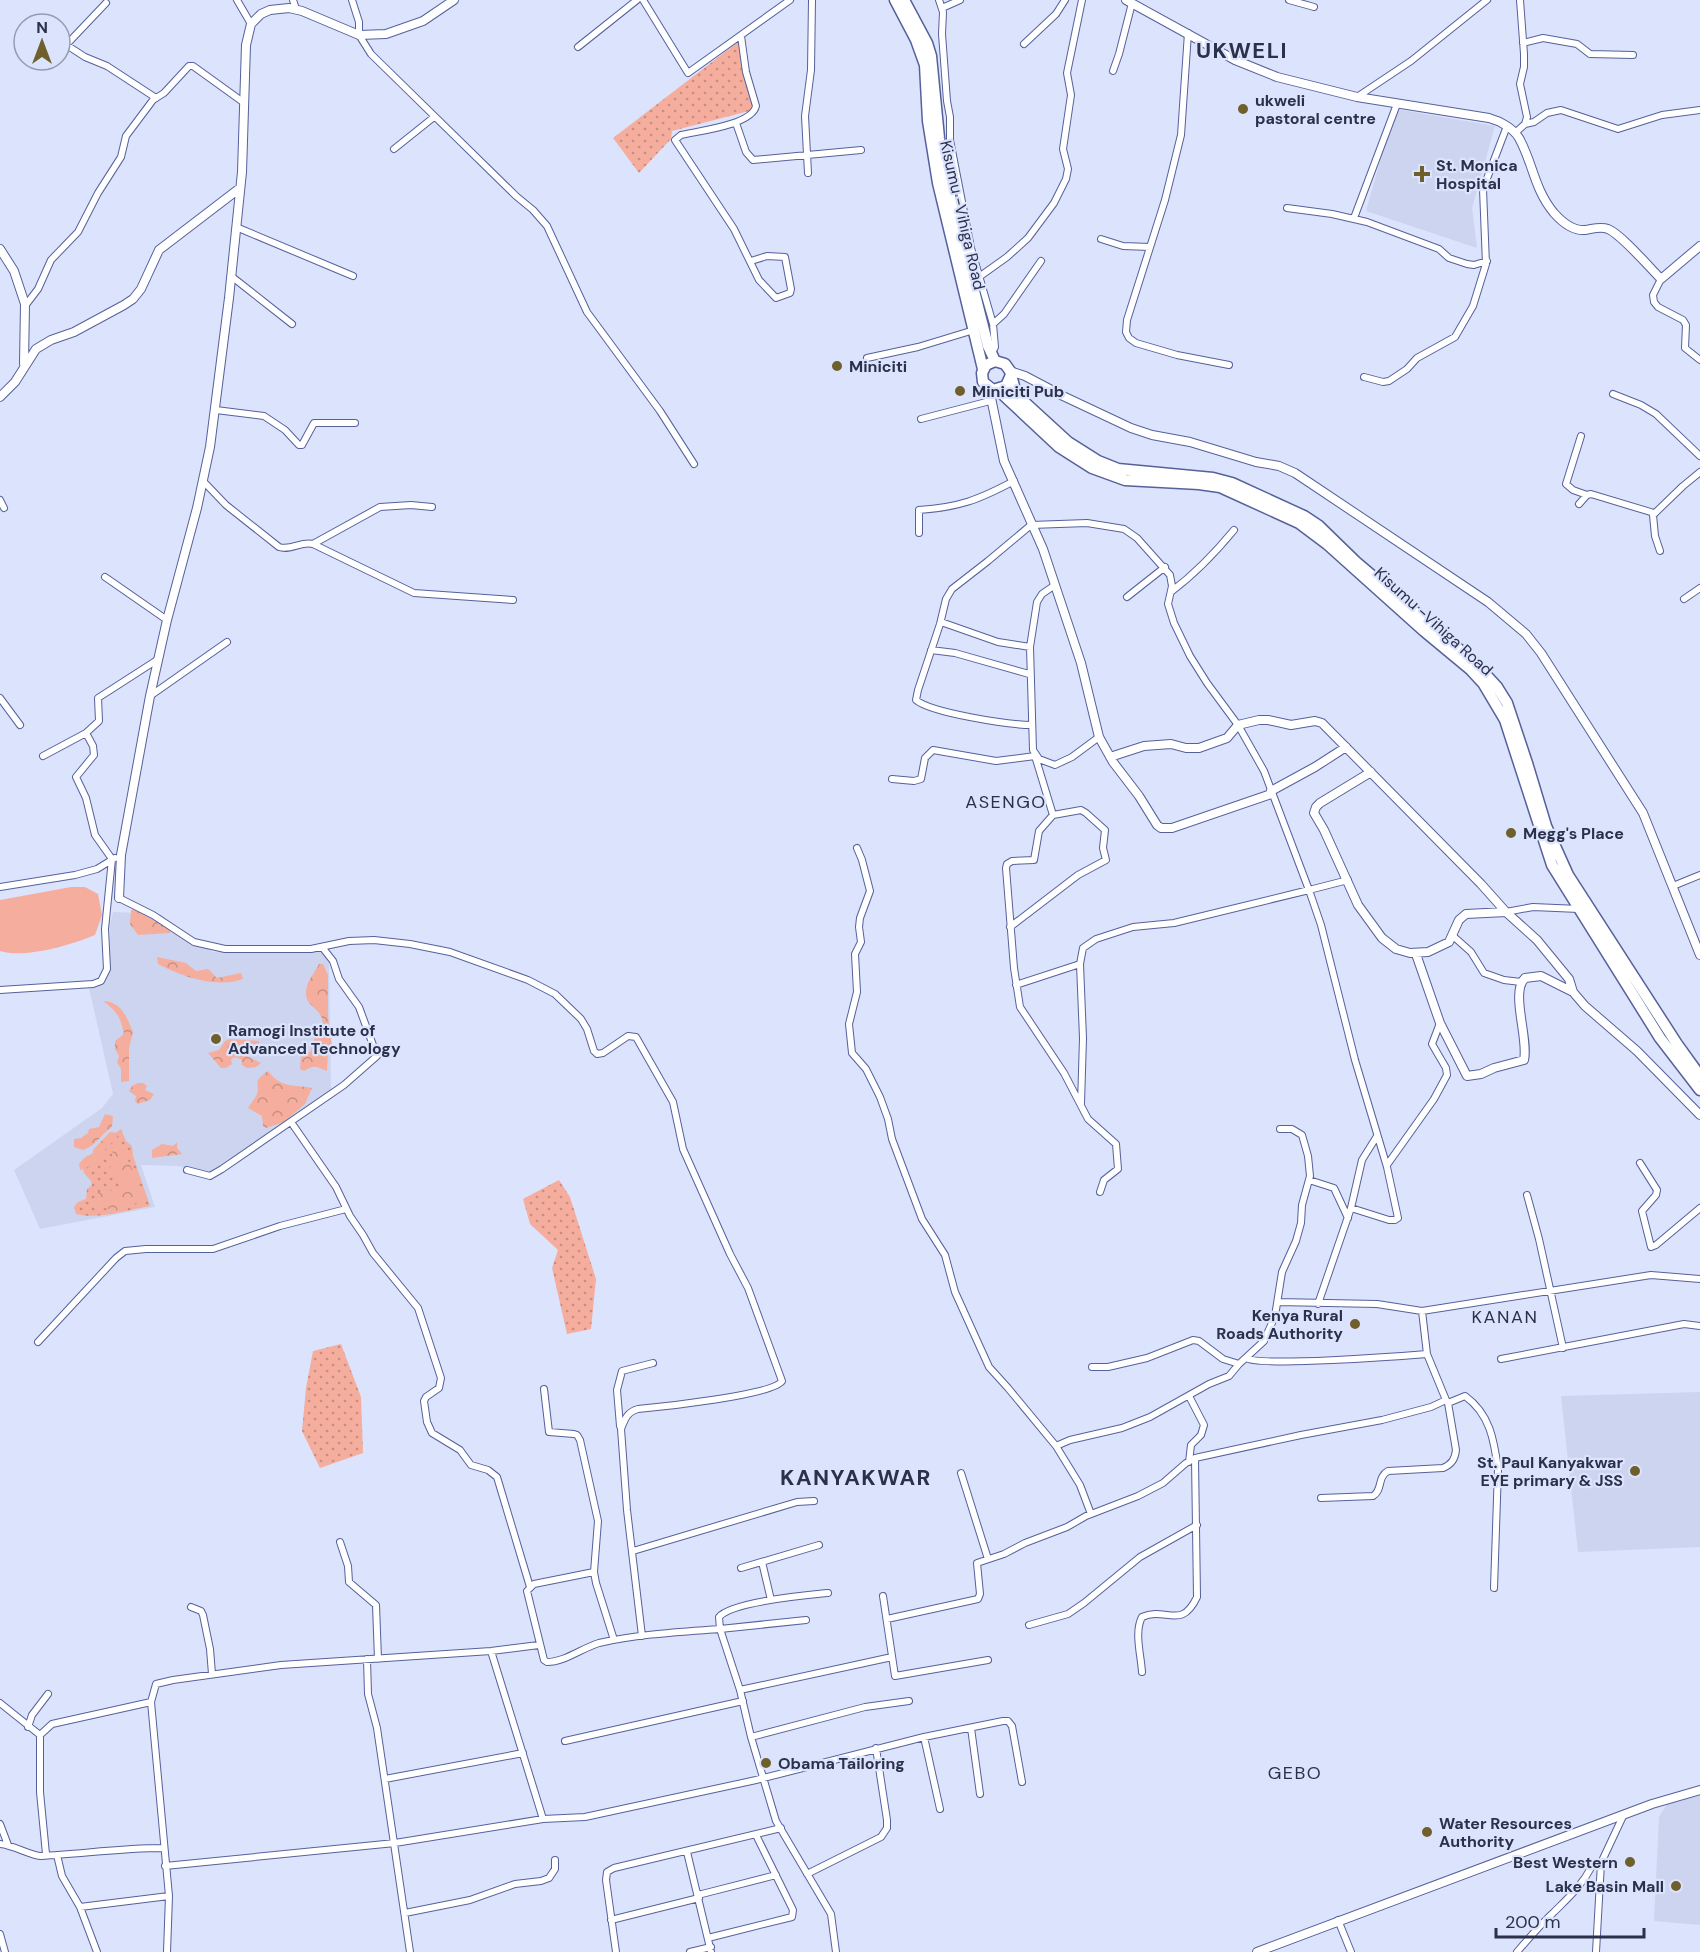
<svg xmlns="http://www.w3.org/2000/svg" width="1700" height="1952" font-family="'DM Sans',sans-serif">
<defs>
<pattern id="grass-dots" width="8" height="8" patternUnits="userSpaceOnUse" patternTransform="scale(1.5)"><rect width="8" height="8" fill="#f5ae9d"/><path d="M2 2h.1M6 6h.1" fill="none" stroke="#c78e82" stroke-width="1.8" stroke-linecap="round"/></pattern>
<pattern id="forest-crowns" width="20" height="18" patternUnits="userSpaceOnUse" patternTransform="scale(1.5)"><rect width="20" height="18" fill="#f5ae9d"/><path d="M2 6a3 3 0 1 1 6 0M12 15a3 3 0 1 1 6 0" fill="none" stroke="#c78e82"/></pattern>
</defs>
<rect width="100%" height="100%" fill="#dce3fd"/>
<path fill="#ccd4f0" d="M1395,109L1495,126L1472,208L1477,248L1366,211Z
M113,912L160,914L213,952L322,950L329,961L331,1090L211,1173L178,1166L141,1165L155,1207L40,1229L14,1170L102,1108L113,1094L89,988L101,984L110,968V924Z
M1700,1392V1547L1578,1552L1561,1396Z
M1700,1795V1925L1654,1921L1659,1817L1668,1802Z"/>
<path fill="url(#grass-dots)" d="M738,42L753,110L672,131L671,139L639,173L613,138Z
M121,1129L126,1141L132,1146L133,1156L150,1206C128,1210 98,1220 76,1214L74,1207L78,1202L86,1199L87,1189L92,1185L91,1181L84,1173L82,1165L110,1137Z
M559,1180L570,1197L596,1279L591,1329L567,1334L552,1268L558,1250L530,1224L523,1199Z
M341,1344L361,1397L363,1453L320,1468L302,1431L306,1388L313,1351Z"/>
<path fill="url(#forest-crowns)" d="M136,909C142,912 144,915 150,918C157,922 163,924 170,929V933L138,935L130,924L131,910Z
M157,957L186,963L196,971L208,969L217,978L241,973L243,979C216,989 181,976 158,964Z
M319,964H323L328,975V1017L332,1045L328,1051L327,1071C316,1067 315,1064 304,1071L300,1069L301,1056L311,1051L315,1037L323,1024C322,1005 301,1008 307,986C309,979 315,972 319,964Z
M103,1001C122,1002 126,1016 133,1032L129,1048V1081L121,1082V1069L117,1062L119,1056L115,1049V1041L124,1034C120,1017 118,1012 103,1001Z
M230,1039L259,1041L260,1052L257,1054L250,1053L245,1055L261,1063L256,1067L247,1068L242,1065L241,1059L234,1057L231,1060L232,1064L226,1068H221L208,1053L219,1050L225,1041Z
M268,1071C282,1089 292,1084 312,1088L305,1104L284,1122L266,1128L263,1126L262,1116L248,1108C250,1104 254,1100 256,1096C262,1083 250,1083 268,1071Z
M138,1083H143L147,1086L145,1090L154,1094L150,1100L138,1104L135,1101L136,1096L129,1091L132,1086Z
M105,1114L113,1116L112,1127C100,1135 97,1145 83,1150L74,1147V1139L81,1138L88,1133L89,1129L99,1127Z
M110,1132L116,1133L118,1139C103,1145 101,1165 80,1170L79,1164L84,1158L93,1153V1150Z
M114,1142L122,1148L137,1179L136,1186L143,1193L142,1199C136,1202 130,1208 124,1210C113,1213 104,1205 93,1208L92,1203L97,1197L98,1192L122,1189L110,1169Z
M177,1142V1148L182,1154L152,1158V1150L162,1144L173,1146Z"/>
<path fill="#f5ae9d" d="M71,887H85L98,894L102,915L95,935C71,945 24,959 0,951V900Z"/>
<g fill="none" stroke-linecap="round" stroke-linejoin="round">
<defs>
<path id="street" d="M237,0L251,24
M293,0L296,9
M352,0L359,22V35L371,54L516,196L533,210L547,226L587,312L660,411L694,464
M643,0L688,73L790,0
M939,0L943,12L942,34L947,101L950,117V140L971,248L993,324L995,347L991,354
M1289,0L1314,7
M106,3L68,43V46L85,57L107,66L156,98
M942,8L960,0
M1188,33L1181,135L1165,200L1127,320L1126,332L1129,338L1136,343L1177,355L1229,365
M741,36L746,72L756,106C752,125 698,131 681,135L675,140L734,229L759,280L776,298L790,293L791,289L785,257L767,256L751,261
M1523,43L1543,38L1577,44L1590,54L1633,55
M1024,44L1056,14L1065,0
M578,47L637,0
M1113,71L1119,54L1132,3
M1357,97L1411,61L1487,0
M736,123L746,152L753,160L861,150
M1525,124L1534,122L1547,113L1561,110L1618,129L1662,115L1700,110
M1515,133L1525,124L1527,117L1520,84L1524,67V54L1520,0
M394,149L434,117
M808,173L805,116L811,70L812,0
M1287,208L1332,214L1367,222L1439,249L1449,258L1467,264L1474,265L1487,261
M1354,218L1397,104
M236,227L353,276
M1101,239L1123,246L1150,247
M231,276L292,324
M979,277L1007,257L1028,238L1054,203L1066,179L1068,169L1063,149L1071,95L1067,73L1082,0
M1661,279L1653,295L1654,302L1658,307L1683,320L1686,325L1685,348L1700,360
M25,306L38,289L51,260L78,232L98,193L121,157L126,136L153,100L164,93L189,66H193L243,102
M993,324L1004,314L1041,261
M867,358L918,347L974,330
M1364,377L1383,382L1389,381L1407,369L1417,358L1455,337L1473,306L1486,264L1483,189L1507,126
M1613,394L1641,405L1656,414L1700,456
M216,410L264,416L285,430L299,445H302L314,423H355
M921,419L990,401
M1581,436L1566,484L1573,490L1587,495
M203,481L226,505L279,547C291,551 301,541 313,544L414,593L513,600
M0,500L4,508
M1579,504L1587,495L1591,494L1654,513
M919,533V510C960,507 978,500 1014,481
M313,544L380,507L411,505L432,507
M1660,551L1655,536L1653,515L1683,486L1700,472
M105,577L167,620
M1055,585L1042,594L1037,602L1030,647L1033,750L1039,759L1055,765L1072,757L1099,737
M1172,591C1196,573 1215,553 1234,530
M1127,597L1165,567
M1684,599L1700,588
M941,622L998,642L1030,647
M931,650L955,653L1029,674
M150,696L227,642
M0,698L20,725
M1032,725C1010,725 931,713 916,700L918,690L940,624L946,599L952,589L988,561L1031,525L1087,523L1124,529L1137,538L1170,575L1172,586L1168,604L1174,623L1190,656L1207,683L1238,725L1264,771L1309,890L1348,880
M43,756L86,733L99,721L98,698L157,660
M892,779L914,781L921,779L925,758L933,750L996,761L1035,756L1053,815L1081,810L1086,813L1105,830L1103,848L1106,860L1078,875L1010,927
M1053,815L1039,831L1034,860L1012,861L1007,864L1006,868L1014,968L1020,1007L1064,1073L1088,1119L1116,1144L1118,1169L1104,1180L1100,1192
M857,848L862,860L870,891L860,918L859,927L861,942L855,954L857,992L849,1024L852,1053L866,1069L880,1097L888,1119L892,1139L922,1219L945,1255L955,1292L989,1367L1008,1388L1056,1446L1080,1485L1091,1514
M1673,886L1700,875
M0,887L75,875L97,869L115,858
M119,898L153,915L194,942L225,949H311L349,941L374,940L410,944L450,952L528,980L555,994L581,1019L587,1029L594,1051L597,1054L603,1053L628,1036L636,1037L673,1102L683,1149L730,1254L748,1288L782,1381C774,1395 660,1407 638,1409C627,1412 625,1419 621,1429L627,1510L642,1636
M1506,912L1533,907L1579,909
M1453,936L1471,952L1484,973L1504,980L1521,982
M1016,985L1080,964
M0,990L93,984L101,981L107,969L105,929L112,859L95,835L86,798L76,777L94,755L93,746L86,733
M1081,1104L1083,1038L1080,964L1083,948L1096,939L1133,927L1174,923L1309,890L1321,925L1355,1060L1387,1167L1398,1218L1395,1220H1389L1351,1208
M291,1122L336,1187L350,1216L363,1235L373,1253L418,1308L441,1378L439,1388L426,1397L424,1401L427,1422L432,1433L460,1450L471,1465L488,1470L497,1477L530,1587
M1640,1163L1657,1190L1656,1195L1642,1211L1651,1247L1656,1245L1700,1208
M1387,1165L1434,1099L1447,1075L1446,1068L1432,1044L1440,1023
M187,1170L210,1176L222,1169L344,1085L377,1056L359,1007L339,979L333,961L322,947
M1309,1180L1334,1188L1348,1218
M1527,1195L1539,1239L1563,1348
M1278,1302L1377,1304L1422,1311L1651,1275L1700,1279
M1318,1304L1351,1208L1362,1160L1377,1136
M1422,1311L1427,1354L1446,1400
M38,1342L116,1258L125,1251L146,1249H213L280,1226L346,1209
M1246,1358C1259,1367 1402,1356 1427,1354
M1501,1359L1684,1324L1700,1326
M1092,1367H1108L1147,1358L1193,1340L1199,1341L1223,1359L1239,1364
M544,1389L549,1432L574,1434L577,1435L580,1440L598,1521L594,1572L596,1583L614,1640
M620,1426L617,1390L622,1371L653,1363
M1056,1446L1070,1440L1122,1428L1150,1417L1209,1384L1229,1376L1239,1364L1264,1341L1275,1316L1282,1272L1296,1241L1301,1223L1302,1205L1310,1176L1308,1156L1302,1135L1292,1129H1280
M1189,1462L1191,1445L1201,1435L1204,1425L1189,1396
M961,1473L988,1559
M1321,1498L1373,1496C1383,1490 1377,1477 1388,1471L1443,1468C1452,1464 1455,1459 1456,1450L1448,1403
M340,1542L348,1566L349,1582L376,1605L378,1659
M633,1551L797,1502L814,1501
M762,1562L771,1600
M741,1568L819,1545
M594,1572L534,1584L527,1591L544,1660L547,1662C565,1662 582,1648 599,1643C638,1634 680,1632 720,1629L740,1690L751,1737L776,1821L831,1914L836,1952
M883,1596L895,1676L988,1660
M191,1607L201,1611L203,1615L210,1649L212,1674
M887,1619L978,1599L980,1594L977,1563L1004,1554L1025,1543L1067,1527L1086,1516L1138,1496L1163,1483L1186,1463L1195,1458L1301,1435L1382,1420L1431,1407L1446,1400L1448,1403L1465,1396C1490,1414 1494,1440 1498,1469L1494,1588
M806,1620L720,1629L719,1617C731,1602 807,1595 828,1593
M1029,1625L1068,1614L1084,1603L1140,1557L1197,1525
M491,1651L543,1819
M367,1659L368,1694L377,1728L410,1952
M1142,1672C1141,1655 1134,1632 1142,1617C1166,1606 1181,1631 1197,1597L1195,1458
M740,1690L892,1657
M0,1703L40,1735
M28,1727L32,1715L48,1694
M971,1728L980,1794
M751,1737L865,1707L909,1701
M924,1737L940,1809
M565,1741L743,1701
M385,1779L523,1753
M0,1824L8,1845
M0,1844C13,1845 32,1856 41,1856C81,1854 122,1848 163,1848
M687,1852L711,1952
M46,1854L40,1792V1735L52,1724L151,1702
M57,1855L62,1876L80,1907L97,1952
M165,1866L395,1843L543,1819L585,1817L756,1780L924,1737L1003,1721H1008L1012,1726L1022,1782
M807,1874L881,1837L887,1828V1820L876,1748
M698,1895L776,1875
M80,1907L169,1896
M405,1913L470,1900L515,1884L541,1881L549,1878L555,1869V1860
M611,1920L699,1898
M1338,1920L1351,1952
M0,1934L5,1952
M708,1938L792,1917L793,1910L756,1835
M167,1952L169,1896L151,1702L156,1684L173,1680L281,1665L491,1651L539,1645
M616,1952L606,1880L607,1872L614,1868L781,1828
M690,1952L711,1947
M1517,1952C1528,1939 1540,1925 1553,1913C1569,1897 1581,1887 1592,1866L1601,1863
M1596,1952L1601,1863L1624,1814"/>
<path id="secondary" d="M1126,0L1235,60L1277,77L1357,97L1489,118C1500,121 1513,128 1519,138C1533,163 1534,189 1554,213C1562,222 1573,231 1585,230C1593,229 1600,226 1608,229C1622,235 1649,267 1661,279L1700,246
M0,249L14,271L25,304L24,364
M1010,371L1025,376L1063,396L1131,428L1152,435L1190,442L1256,462L1279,466L1295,473L1488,602L1526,634L1541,653L1643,813L1700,955
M989,388L1004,461L1043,549L1081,663L1099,737L1113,762L1139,796L1157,825L1161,828H1172L1271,794
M0,397L15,382L36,349L51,340L74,332L124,305L133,299L141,289L159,250L240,188
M1110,757L1144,746L1171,744L1186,748H1199L1227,738L1238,725L1259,720H1268L1291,725L1315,721L1322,723L1481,884L1506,912L1537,940L1569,979L1573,992
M1371,772L1320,803L1316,807L1314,813L1324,830L1358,905L1382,938L1396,949L1410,953L1428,952L1449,942L1459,920L1466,914L1506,912
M1271,791L1315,767L1346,747
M119,898L121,855L150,696L167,620L197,508L210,447L229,298L242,172L246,45L251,24L261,14L270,10L289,8L302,11L359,35L386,34L423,21L454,0
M1416,954L1440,1023L1467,1076L1481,1074L1494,1068L1524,1060C1529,1039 1510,992 1525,978L1541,976L1573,992L1585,1006L1637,1051L1700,1115
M1257,1952L1652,1804L1700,1790"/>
<path id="highway" d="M895,0L916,40L925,65L928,121L938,183L983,369
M904,0L927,43L931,56L939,138L946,180L988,346L995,361
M1010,377L1006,386L993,390L983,382L982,373L986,365L995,361L1005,364L1010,371L1015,390L1021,399L1068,442L1098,461L1118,469L1213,478L1232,483L1304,516L1319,526L1356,562L1474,662L1497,687L1507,703L1527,763L1546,826L1568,875L1677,1044L1700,1076
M998,390L1059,447L1092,468L1125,480L1199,484L1220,487L1299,523L1327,544L1424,631L1471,670L1483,683L1505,720L1552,865L1660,1038L1700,1090"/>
</defs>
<use href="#street" stroke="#55619a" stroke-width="8"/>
<use href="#secondary" stroke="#55619a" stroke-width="10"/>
<use href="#highway" stroke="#55619a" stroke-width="13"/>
<use href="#street" stroke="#fff" stroke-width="6"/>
<use href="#secondary" stroke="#fff" stroke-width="8"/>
<use href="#highway" stroke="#fff" stroke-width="10"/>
</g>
<g fill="#6e5f2d" stroke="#dce3fd" stroke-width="2">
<circle cx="1243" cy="109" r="6"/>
<path d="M1419 165h6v6h6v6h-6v6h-6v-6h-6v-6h6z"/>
<circle cx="837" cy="366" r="6"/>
<circle cx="960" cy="391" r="6"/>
<circle cx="1511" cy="833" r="6"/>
<circle cx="216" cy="1039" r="6"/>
<circle cx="1355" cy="1324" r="6"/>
<circle cx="1635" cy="1471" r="6"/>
<circle cx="766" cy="1763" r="6"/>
<circle cx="1427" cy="1832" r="6"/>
<circle cx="1630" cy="1862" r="6"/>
<circle cx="1676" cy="1886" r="6"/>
</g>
<g text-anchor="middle" stroke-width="4.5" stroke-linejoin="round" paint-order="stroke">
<g font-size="16" font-weight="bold" fill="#2b314a" stroke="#dce3fd" text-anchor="start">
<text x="1255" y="106">ukweli<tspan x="1255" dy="18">pastoral centre</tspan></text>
<text x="1436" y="171">St. Monica<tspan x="1436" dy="18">Hospital</tspan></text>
<text x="849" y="372">Miniciti</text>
<text x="972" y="397">Miniciti Pub</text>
<text x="1523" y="839">Megg's Place</text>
<text x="228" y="1036">Ramogi Institute of<tspan x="228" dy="18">Advanced Technology</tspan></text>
<text x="1343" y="1321" text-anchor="end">Kenya Rural<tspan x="1343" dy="18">Roads Authority</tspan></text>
<text x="1623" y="1468" text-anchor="end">St. Paul Kanyakwar<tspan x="1623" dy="18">EYE primary &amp; JSS</tspan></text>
<text x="778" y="1769">Obama Tailoring</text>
<text x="1439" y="1829">Water Resources<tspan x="1439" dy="18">Authority</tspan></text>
<text x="1618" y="1868" text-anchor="end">Best Western</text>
<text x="1664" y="1892" text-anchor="end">Lake Basin Mall</text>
</g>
<g font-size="16" fill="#2b314a" stroke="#dce3fd">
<text transform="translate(963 215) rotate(77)" y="6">Kisumu -Vihiga Road</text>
<text transform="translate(1434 621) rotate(42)" y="6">Kisumu -Vihiga Road</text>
</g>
<g font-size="18" letter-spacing="1.5" fill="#2b314a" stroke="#dce3fd">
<text x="1006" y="808">ASENGO</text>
<text x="1505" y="1323">KANAN</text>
<text x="1295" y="1779">GEBO</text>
</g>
<g font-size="22" font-weight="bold" letter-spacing="1.5" fill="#2b314a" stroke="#dce3fd">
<text x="1242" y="58">UKWELI</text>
<text x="856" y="1485">KANYAKWAR</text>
</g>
</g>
<g transform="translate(42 42)"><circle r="28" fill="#dce3fd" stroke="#959cb5" stroke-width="1.5"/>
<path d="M0-4.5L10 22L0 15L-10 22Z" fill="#6e5f2d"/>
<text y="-9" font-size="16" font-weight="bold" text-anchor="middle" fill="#2b314a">N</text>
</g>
<path d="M1496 1928v9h148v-9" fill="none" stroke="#2b314a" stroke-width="3"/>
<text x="1505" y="1928" font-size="18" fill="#2b314a" stroke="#dce3fd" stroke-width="4.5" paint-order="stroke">200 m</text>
</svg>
